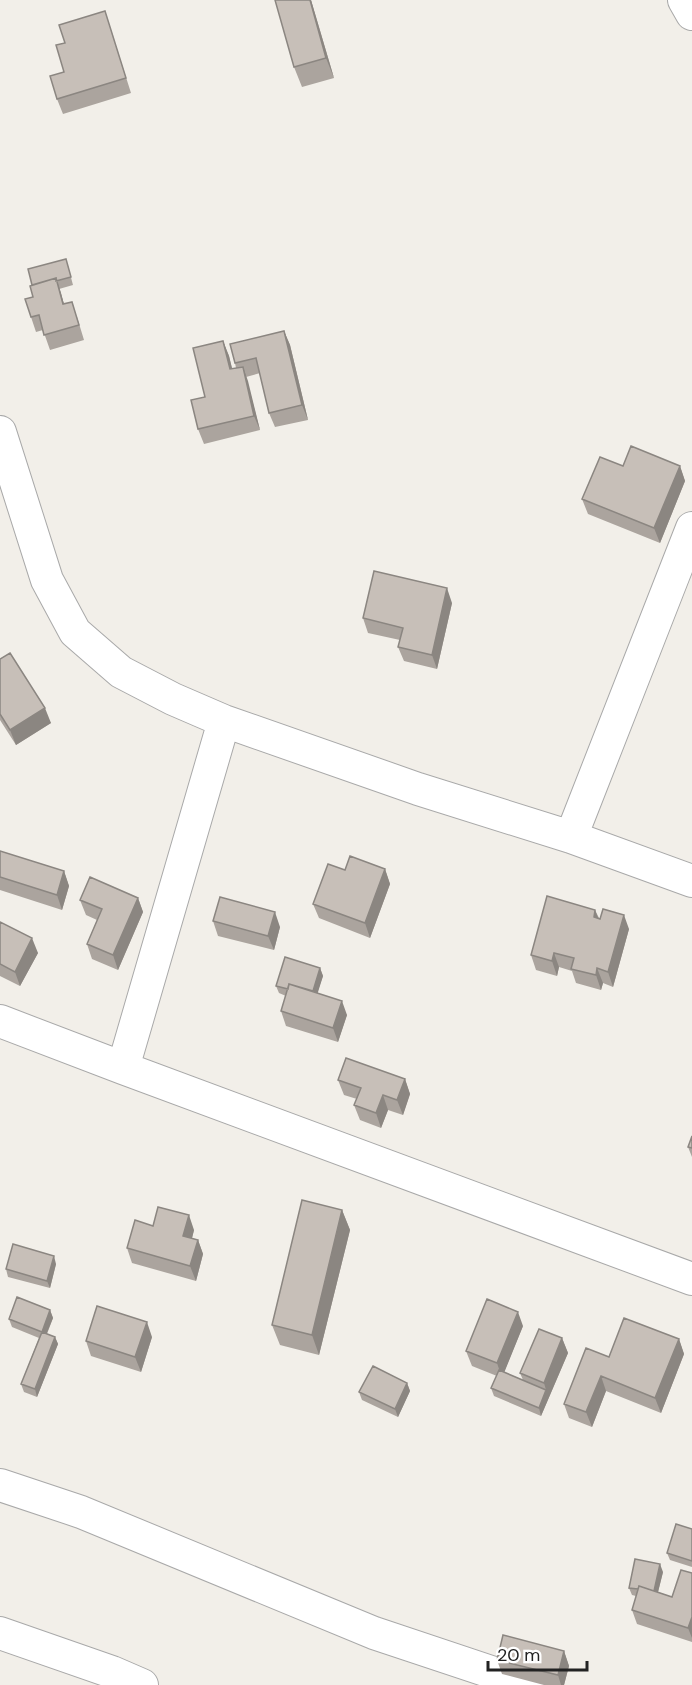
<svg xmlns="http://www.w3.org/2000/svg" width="692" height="1685" font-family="'DM Sans',sans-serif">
<rect width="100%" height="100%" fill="#f2efe9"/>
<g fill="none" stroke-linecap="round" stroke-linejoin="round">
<defs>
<path id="minor" d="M684,0L692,14
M0,432L47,580L75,632L121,672L173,699L224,721L418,789L571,837L692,881
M571,837L692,528
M0,1021L123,1068L692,1279
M123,1068L224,721
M0,1485L81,1512L374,1633L530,1685
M0,1633L112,1672L142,1685"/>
</defs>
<use href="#minor" stroke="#a9a9a9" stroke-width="34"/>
<use href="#minor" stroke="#fff" stroke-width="32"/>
</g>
<path fill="#aba49e" d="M311,0L334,78L302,87L294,67Z
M105,11L131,93L63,114L57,99L64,72L65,43Z
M66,259L73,285L59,289L64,304L77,317L84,340L50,350L43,330L36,332L31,317L33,297L32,285Z
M284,331L290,345L308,420L275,427L269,413L260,373L246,377L260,430L204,444L198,429L205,397L223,341L229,356L232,369L236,368L235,363Z
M680,466L685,481L660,543L588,514L582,499Z
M452,603L437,669L404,661L398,647L400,640L368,633L363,618Z
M0,659L51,723L16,745L0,720Z
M0,851L64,871L69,886L62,910L0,890Z
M385,869L390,884L370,938L319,918L313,904L345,870Z
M138,898L143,912L118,970L92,959L87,944L97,920L86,915L80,900Z
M595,910L599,918L629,929L613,987L603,983L601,990L576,983L572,971L559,967L557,976L536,970L531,955Z
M213,921L280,927L274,950L218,936Z
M0,922L38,953L20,986L0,976Z
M320,968L323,976L317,993L347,1015L338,1042L286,1026L281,1011L286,996L279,993L276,986Z
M405,1079L410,1094L403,1115L388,1110L381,1128L360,1120L354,1105L357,1099L344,1095L338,1080Z
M692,1136V1157L688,1147Z
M342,1210L350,1230L319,1355L280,1345L272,1325Z
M153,1226L194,1230L192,1238L198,1240L203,1254L196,1281L132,1263L127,1248Z
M56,1264L50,1288L8,1277L6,1269Z
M50,1310L53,1318L47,1334L55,1337L58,1344L37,1397L24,1392L21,1384L39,1338L12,1327L9,1319Z
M523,1326L504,1372L523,1380L520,1373L562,1338L568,1353L541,1416L494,1396L491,1388L497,1376L472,1366L466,1351Z
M152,1337L141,1372L91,1356L86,1341Z
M679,1339L684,1354L661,1413L606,1391L592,1427L569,1418L564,1404L609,1357Z
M407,1383L410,1391L398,1417L362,1400L359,1392Z
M692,1529V1567L670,1560L667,1553Z
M663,1572L658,1592L672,1597L692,1573V1642L637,1624L632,1610L636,1596L632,1595L629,1588Z
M564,1651L569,1666L564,1685H544L502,1674L497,1660Z"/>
<path fill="#8b8681" d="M310,0H311L334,78L326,58Z
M56,278L61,293L68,319L63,304Z
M284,331L290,345L308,420L302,405Z
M223,341L229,356L236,384L230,369Z
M243,367L248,381L260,430L254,416Z
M680,466L685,481L660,543L654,528Z
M447,588L452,603L437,669L432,655Z
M45,708L51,723L16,745L10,730Z
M385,869L390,884L370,938L365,923Z
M64,871L69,886L62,910L57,895Z
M138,898L143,912L118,970L113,955Z
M595,910L601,925L594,917Z
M275,912L280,927L274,950L268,936Z
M624,915L629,929L613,987L608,972Z
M32,938L38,953L20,986L15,972Z
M554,953L559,967L557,976L552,961Z
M320,968L323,976L314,1005L311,997Z
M597,968L603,983L601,990L596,975Z
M342,1001L347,1015L338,1042L333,1028Z
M405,1079L410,1094L403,1115L397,1100Z
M383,1095L388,1110L381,1128L376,1113Z
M342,1210L350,1230L319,1355L312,1335Z
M189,1215L194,1230L189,1250L183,1236Z
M198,1240L203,1254L196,1281L190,1266Z
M54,1256L56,1264L50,1288L47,1281Z
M50,1310L53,1318L44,1340L42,1332Z
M518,1312L523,1326L502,1378L497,1363Z
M147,1322L152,1337L141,1372L135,1357Z
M55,1337L58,1344L37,1397L35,1389Z
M562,1338L568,1353L541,1416L539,1408L546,1390L544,1383Z
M679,1339L684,1354L661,1413L655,1398Z
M601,1376L606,1391L592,1427L586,1412Z
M407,1383L410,1391L398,1417L395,1409Z
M660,1564L663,1572L656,1600L653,1593Z
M692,1617V1638L688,1628Z
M564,1651L569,1666L564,1685H561L558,1675Z"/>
<path fill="#c7bfb8" stroke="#8b8681" stroke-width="1.5" d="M275,0H310L326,58L294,67Z
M105,11L126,78L57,99L50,76L64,72L56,45L65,43L59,25Z
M66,259L71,277L56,281V278L32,285L28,269Z
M56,278L63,304L72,302L79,325L44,335L39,315L31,317L25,299L33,297L30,286Z
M284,331L302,405L269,413L256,358L235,363L230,344Z
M223,341L230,369L243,367L254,416L198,429L191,400L205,397L193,348Z
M631,446L680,466L654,528L582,499L600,457L623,466Z
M374,571L447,588L432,655L398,647L403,628L363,618Z
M10,653L45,708L10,730L0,714V659Z
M0,851L64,871L57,895L0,877Z
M350,856L385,869L365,923L313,904L328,864L345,870Z
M90,877L138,898L113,955L87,944L102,909L80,900Z
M547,896L595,910L594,917L600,919L603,909L624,915L608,972L597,968L596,975L571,969L574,958L554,953L552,961L531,955Z
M220,897L275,912L268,936L213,921Z
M0,922L32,938L15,972L0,964Z
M285,957L320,968L313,991L289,984L288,989L276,986Z
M289,984L342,1001L333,1028L281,1011Z
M346,1058L405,1079L397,1100L383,1095L376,1113L354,1105L361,1088L338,1080Z
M692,1136V1148L688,1147Z
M302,1200L342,1210L312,1335L272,1325Z
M158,1207L189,1215L183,1236L198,1240L190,1266L127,1248L135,1220L153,1226Z
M13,1244L54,1256L47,1281L6,1269Z
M17,1297L50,1310L42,1332L9,1319Z
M487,1299L518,1312L497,1363L466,1351Z
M97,1306L147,1322L135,1357L86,1341Z
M624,1318L679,1339L655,1398L601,1376L586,1412L564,1404L586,1348L609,1357Z
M539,1329L562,1338L544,1383L520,1373Z
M42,1332L55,1337L35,1389L21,1384Z
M373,1366L407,1383L395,1409L359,1392Z
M499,1370L546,1390L539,1408L491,1388Z
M676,1524L692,1529V1561L667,1553Z
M635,1559L660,1564L654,1591L639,1586L638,1589L629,1588Z
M681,1570L692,1573V1617L688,1628L632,1610L639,1586L672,1597Z
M503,1635L564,1651L558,1675L497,1660Z"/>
<path d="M488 1661v9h99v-9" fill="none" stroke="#222222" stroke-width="3"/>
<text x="497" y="1661" font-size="18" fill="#222222" stroke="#ffffff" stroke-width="4.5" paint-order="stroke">20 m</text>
</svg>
